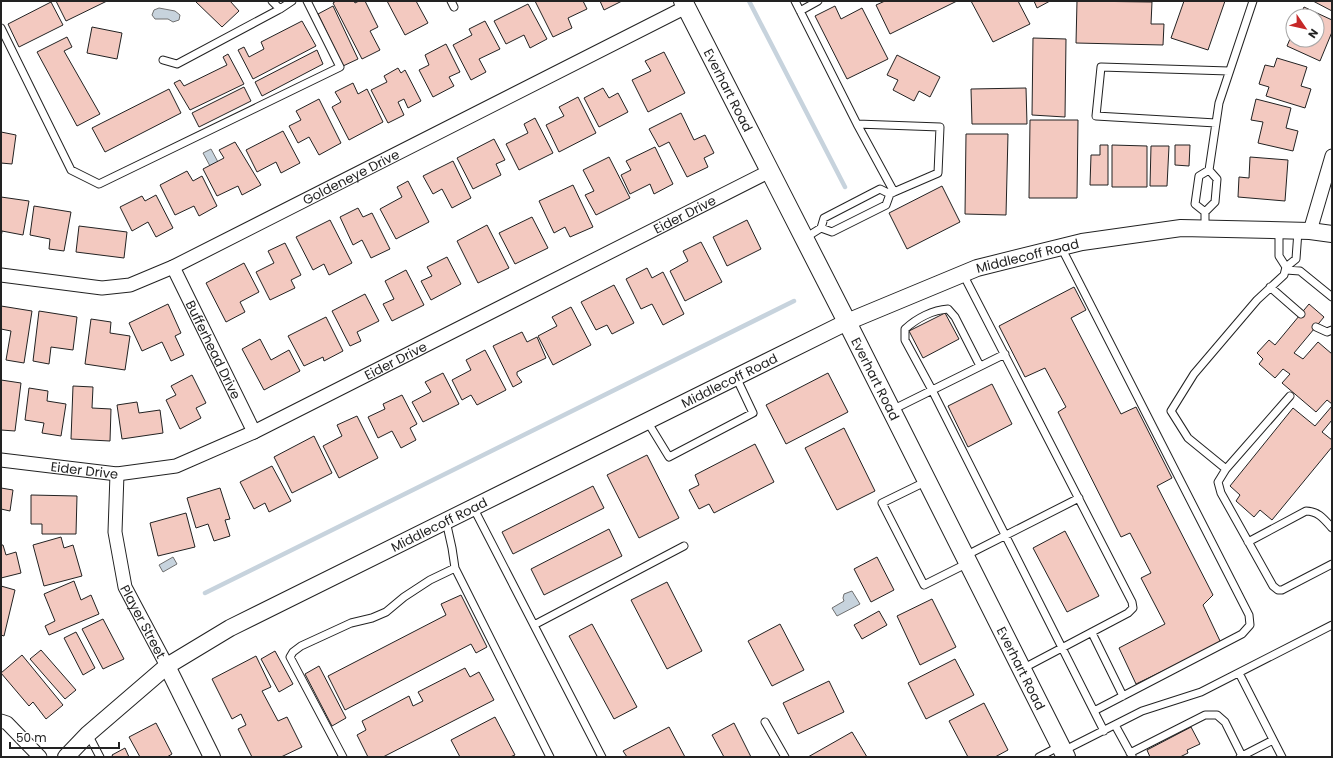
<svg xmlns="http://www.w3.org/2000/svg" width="1333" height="758" font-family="Poppins,sans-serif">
<rect width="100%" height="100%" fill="#fff"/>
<path fill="#c7d3dd" stroke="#6f6f6f" d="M159,8L175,11L180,15L179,20L173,22L168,19H155L152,15L154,10Z
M211,149L218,162L210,166L203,153Z
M173,557L177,564L163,572L159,565Z
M852,591L860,604L837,616L832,608L844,601L843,598L844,594Z"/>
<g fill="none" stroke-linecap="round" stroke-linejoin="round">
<path stroke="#c7d3dd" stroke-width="4.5" d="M749,1L845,187
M205,593L794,301"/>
</g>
<path fill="#f3c9c0" stroke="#222" d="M56,1H107L66,21Z
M195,1H230L239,11L222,27Z
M336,1H354L355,3L359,1H365L378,27L370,31L380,50L362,59L333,3Z
M387,1H416L428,23L405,35Z
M535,1H583L587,9L568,18L572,28L553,37Z
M600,1H622L604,10Z
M885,1H957L890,34L876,5Z
M971,1H1018L1030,24L993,42Z
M1034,1H1050L1037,8Z
M1077,1L1152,2L1151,24H1164L1163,45L1076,43Z
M1184,1H1225L1208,50L1171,38Z
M1313,1H1332V11Z
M51,2L63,25L19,47L8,24Z
M528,4L547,39L530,48L524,35L506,44L494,21Z
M333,6L358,59L343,66L318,14Z
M835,6L841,19L862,8L888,59L847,79L815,16Z
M1304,7L1332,20V32L1320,61L1287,46L1293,32V40H1317V16H1300Z
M302,21L316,46L253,79L238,50L244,47L249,57L264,49L261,42Z
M485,21L500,49L479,59L486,72L471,80L453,45L472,35L469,29Z
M92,27L122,33L117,59L87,53Z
M67,37L72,47L64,51L100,114L77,126L37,52Z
M1033,38L1066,39L1065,117L1032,115Z
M446,44L460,72L449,77L454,86L433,97L419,70L429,65L425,55Z
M317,50L323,64L262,96L255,82Z
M664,52L685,93L648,112L632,80L651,71L645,61Z
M228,54L244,84L190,110L174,83L180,80L184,86L227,65L223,57Z
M897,55L940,77L930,97L919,91L914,101L893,90L898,80L887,75Z
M1277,58L1307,67L1301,86L1311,89L1305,108L1266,96L1269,87L1259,84L1265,65L1274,67Z
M398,68L401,73L405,70L421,101L408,108L404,99L398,102L404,115L388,123L371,90L387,82L384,76Z
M353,83L358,94L367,89L383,122L349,140L332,107L341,102L335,92Z
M244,87L251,101L199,127L192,113Z
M603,88L609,98L618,93L628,112L599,127L584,98Z
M1026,88L1027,124H972L971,89Z
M169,89L181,113L105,152L92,128Z
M578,97L596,133L559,152L546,125L564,116L559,107Z
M319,99L341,143L319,155L309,137L298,143L289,126L301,120L296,111Z
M1256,99L1291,108L1286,128L1298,131L1293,151L1258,143L1263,122L1251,120Z
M681,113L694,140L705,135L714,153L704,158L708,167L687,177L669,142L659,147L649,129Z
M535,118L553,153L519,170L506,144L528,133L524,124Z
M1030,120H1078L1077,198H1029Z
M283,131L300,163L281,173L276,162L257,172L246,150Z
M1,132L16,135L12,164L1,163Z
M966,134H1008L1006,215L965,214Z
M494,139L505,160L496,164L501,175L473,189L457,158Z
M235,142L261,185L242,195L238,186L217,196L203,169L224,158L219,150Z
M1100,145H1108V185H1090L1091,155H1100Z
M1112,145L1147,146V187H1112Z
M1175,145H1190L1189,166L1175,165Z
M1151,146H1169L1167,186H1150Z
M655,147L673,184L654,194L650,184L630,194L621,175L631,170L626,161Z
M609,157L630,198L596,215L585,195L594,191L583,170Z
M1250,157L1288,160L1285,201L1238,197L1239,177L1249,178Z
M453,161L471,198L452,208L442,189L433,194L423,176Z
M187,171L193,181L202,176L217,206L199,216L194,206L175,215L160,185Z
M408,181L429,222L396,239L380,209L402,197L397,187Z
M573,185L593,227L570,237L565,227L554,233L539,201Z
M942,186L960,222L907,249L889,213Z
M156,195L173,228L156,237L148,222L132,231L120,207L142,196L145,201Z
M1,197L29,201L23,235L2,231L1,238Z
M34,206L71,212L64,251L49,249L50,239L30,235Z
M358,208L363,217L372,213L390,249L371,258L362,240L353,245L340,217Z
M532,217L548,248L515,264L499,233Z
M330,220L352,263L329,275L324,264L313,270L296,237Z
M747,220L761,249L727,266L713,237Z
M487,225L509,268L478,283L457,241Z
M79,226L127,232L124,258L76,252Z
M701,242L722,282L685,301L670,271L688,261L683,251Z
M285,243L301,275L291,280L295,288L270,300L256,272L274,263L268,251Z
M447,257L461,284L431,300L421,281L432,276L427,267Z
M244,263L259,292L240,302L245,312L226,322L206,283Z
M647,268L652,278L663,272L684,314L663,325L652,304L641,309L626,279Z
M406,270L424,305L392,321L383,304L394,299L385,281Z
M614,285L634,323L612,334L607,325L596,330L581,302Z
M1074,287L1086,310L1071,318L1121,414L1136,407L1172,478L1157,486L1213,595L1203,605L1221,643L1136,684L1119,648L1165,624L1141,578L1151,573L1130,533L1121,537L1058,412L1066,407L1045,368L1025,377L999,326Z
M365,294L379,321L357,332L361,341L350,346L332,311Z
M168,304L181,333L175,336L184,355L171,361L162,342L142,351L129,323Z
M1309,304L1324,317L1294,353L1303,359L1318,342L1332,354V404L1327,400L1316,412L1282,383L1290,374L1283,369L1275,378L1259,364L1263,359L1257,353L1269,340L1275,345Z
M1,306L32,311L24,363L6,360L11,331L1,329Z
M571,307L591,345L553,365L538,336L557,326L552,317Z
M39,311L77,317L73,350L51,347L49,364L33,361Z
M945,313L959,339L923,358L909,331Z
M326,317L343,351L324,361L323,357L304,366L288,336Z
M91,319L111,322L110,333L130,336L125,370L85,364Z
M522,332L527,342L537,337L546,358L517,372V375L522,382L513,387L493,346Z
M260,339L271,360L289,350L300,371L264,390L242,349Z
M485,350L506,390L477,405L471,395L462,400L452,380L471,370L466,360Z
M443,373L459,404L423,422L412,402L431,392L425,382Z
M828,373L848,412L786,444L766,405Z
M192,375L206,403L196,408L201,418L180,429L166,400L176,395L171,386Z
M1,380L21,383L15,431L1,430Z
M992,384L1012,424L968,447L948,406Z
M73,386L93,387L92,408L111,409L110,441L71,439Z
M29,388L48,391L47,401L66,404L61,436L42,433L44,423L25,420Z
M402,395L417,424L410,428L416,440L401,448L392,431L378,438L368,417L385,409L383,404Z
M137,402L139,413L160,410L163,433L122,439L117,405Z
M1332,406V420L1322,432L1332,440V447L1272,520L1260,510L1254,517L1236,501L1240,495L1230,486L1293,408L1315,426Z
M357,416L378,458L339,478L323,446L342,436L337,425Z
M844,428L875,491L837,510L805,448Z
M314,436L332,473L292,493L274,457Z
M755,444L774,482L714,513L709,504L699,509L689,490L699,485L695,475Z
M647,455L679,518L639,538L607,475Z
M272,466L291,501L269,512L265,503L254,509L240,482Z
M593,486L604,508L513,554L502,532Z
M1,488L13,490L10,511L1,509Z
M220,488L230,519L225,520L230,536L214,541L208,524L196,528L187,498Z
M31,495L77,496L76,534H42V524H31Z
M186,513L195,547L158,556L150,523Z
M609,529L622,556L544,595L531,569Z
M1065,531L1099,596L1067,612L1033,548Z
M61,537L64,548L73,545L82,576L44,586L33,545Z
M1,545H3L6,555L16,552L21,573L1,578Z
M877,557L894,590L871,602L854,569Z
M74,581L81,600L91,595L99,614L49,635L45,626L55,621L44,594Z
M667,582L702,651L667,669L631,600Z
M1,586L15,590L4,636L1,635Z
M461,595L487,647L476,653L471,644L345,710L328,676L446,615L441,604Z
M932,599L956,647L920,665L897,616Z
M879,611L887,625L862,639L854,625Z
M103,619L124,659L103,669L82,629Z
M592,624L637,707L614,719L569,636Z
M780,624L804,670L772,686L748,641Z
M76,632L95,668L83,675L64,638Z
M41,650L76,690L65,699L30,659Z
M275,651L293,684L279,692L261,659Z
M22,655L63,705L46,719L33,702L29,706L1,673Z
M256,656L271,687L262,691L278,721L287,717L302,747L281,757H252L238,729L246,725L241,714L232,719L212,679Z
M955,659L974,695L926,719L908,683Z
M319,666L346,718L332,726L305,674Z
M465,668L470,677L479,672L494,700L383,757H368L357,735L366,730L362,721L409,696L413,706L423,701L418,692Z
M829,681L844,712L798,734L783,703Z
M984,703L1008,750L995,757H968L949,721Z
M495,717L515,755L510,757H460L451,740Z
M156,723L172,754L167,757H140L129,737Z
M734,723L751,757H724L712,735Z
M669,727L685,757H627L623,751Z
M1191,727L1200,744L1187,750L1188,753L1180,757H1150L1147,750Z
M852,732L867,757H808Z
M125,748L129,757H113L112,755Z"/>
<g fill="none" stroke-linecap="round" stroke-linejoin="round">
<defs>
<path id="service" d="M272,1L280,9
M451,1L454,7
M795,1L857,124
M800,11L818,1
M1,28L71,170L99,184L340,67L307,1
M163,60L177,64L280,9L292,1
M1216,123L1096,116L1101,67L1229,71
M1209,170L1219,103L1253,1
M890,194L894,192L938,173L940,127L857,124L894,192
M1205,228V212L1215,202L1217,179L1209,170L1199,176L1195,204L1205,212
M1279,231V256L1286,267L1296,259L1298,231
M805,238L821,228L824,218L880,189L890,194L886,205L832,232L821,228
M1061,247L1249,615L1250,625L1242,634L1094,711
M1286,270L1300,271L1332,297
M963,274L1132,602L1133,608L1128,613L1022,669
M1270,287L1301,314
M1316,327L1327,332L1332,330
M980,366L955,317L948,309C933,310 917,318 905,329V340L932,390L1104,731
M1290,396L1226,469L1218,482L1221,493L1273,586L1278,590H1282L1332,564
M892,410L1005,354
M647,421L669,457L753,413L736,377
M1226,469L1188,438L1171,411L1194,374L1257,300L1284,275L1286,267
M927,481L882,503L924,585L968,563
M473,507L602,757
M446,521L452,548L455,568L550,757
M1248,542L1306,511C1318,511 1324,519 1332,528
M965,556L1079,498
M534,625L684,546
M1092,633L1123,696
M1239,673L1282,757
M765,722L785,757
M1115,725L1132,756
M88,734L100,757
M1063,751L1142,711L1201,692L1332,625
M1130,753L1205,715H1217L1225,722L1242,756
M343,757L290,657L293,652L301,646L351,623L372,618L386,612L404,597L430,580L455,568
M1039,757L1060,746
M1240,757L1273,740"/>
<g id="minor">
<path d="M1310,231L1332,156"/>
<path id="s1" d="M173,267L254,432"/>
<path id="s2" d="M1,275L102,288L130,285L173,267L686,7"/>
<path id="s3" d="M1,460L117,474L176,466L254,432L770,171"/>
<path id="s4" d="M117,474L115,532L125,587L167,666"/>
<path d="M1,721L7,723L40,757"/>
</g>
<g id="tertiary">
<path d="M167,666L212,757"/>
<path id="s5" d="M66,757L88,734L167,666L230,628L847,322L977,268L1082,242L1181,228L1310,231L1332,234"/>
</g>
<g id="secondary">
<path id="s6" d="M683,1L847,322L1066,757"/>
</g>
</defs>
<use href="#service" stroke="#222" stroke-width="9"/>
<use href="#minor" stroke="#222" stroke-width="15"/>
<use href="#tertiary" stroke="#222" stroke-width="18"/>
<use href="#secondary" stroke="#222" stroke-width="20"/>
<use href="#service" stroke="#fff" stroke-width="7"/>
<use href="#minor" stroke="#fff" stroke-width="13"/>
<use href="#tertiary" stroke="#fff" stroke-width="16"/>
<use href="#secondary" stroke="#fff" stroke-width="18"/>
</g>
<g text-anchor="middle" stroke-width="3" stroke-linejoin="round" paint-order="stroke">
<g font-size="13" fill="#222" stroke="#fff">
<text dy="5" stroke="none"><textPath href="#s6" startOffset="100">Everhart Road</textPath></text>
<text dy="5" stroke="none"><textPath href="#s2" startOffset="376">Goldeneye Drive</textPath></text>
<text dy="5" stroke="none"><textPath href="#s3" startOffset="744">Eider Drive</textPath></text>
<text dy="5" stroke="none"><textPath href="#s5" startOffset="1091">Middlecoff Road</textPath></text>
<text dy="5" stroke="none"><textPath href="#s1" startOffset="92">Bufferhead Drive</textPath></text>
<text dy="5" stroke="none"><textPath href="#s3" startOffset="420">Eider Drive</textPath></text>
<text dy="5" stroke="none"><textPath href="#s6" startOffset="424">Everhart Road</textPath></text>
<text dy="5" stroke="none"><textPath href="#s5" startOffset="767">Middlecoff Road</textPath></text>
<text dy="5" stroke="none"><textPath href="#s3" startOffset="84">Eider Drive</textPath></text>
<text dy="5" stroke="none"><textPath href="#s5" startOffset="443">Middlecoff Road</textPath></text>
<text dy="5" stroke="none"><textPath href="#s4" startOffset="153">Player Street</textPath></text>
<text dy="5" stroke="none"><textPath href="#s6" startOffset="748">Everhart Road</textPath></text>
</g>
</g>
<rect width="1333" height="758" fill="none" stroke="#222222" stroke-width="4"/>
<g transform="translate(1305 28) rotate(124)"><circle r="19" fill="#ffffff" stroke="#a7a7a7"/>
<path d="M0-3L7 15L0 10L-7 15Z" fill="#c62828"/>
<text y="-6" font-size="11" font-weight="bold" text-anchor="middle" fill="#222222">N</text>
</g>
<path d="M10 742v6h109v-6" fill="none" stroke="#222222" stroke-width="2"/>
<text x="16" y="742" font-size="12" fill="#222222" stroke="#ffffff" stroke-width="3" paint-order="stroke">50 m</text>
</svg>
